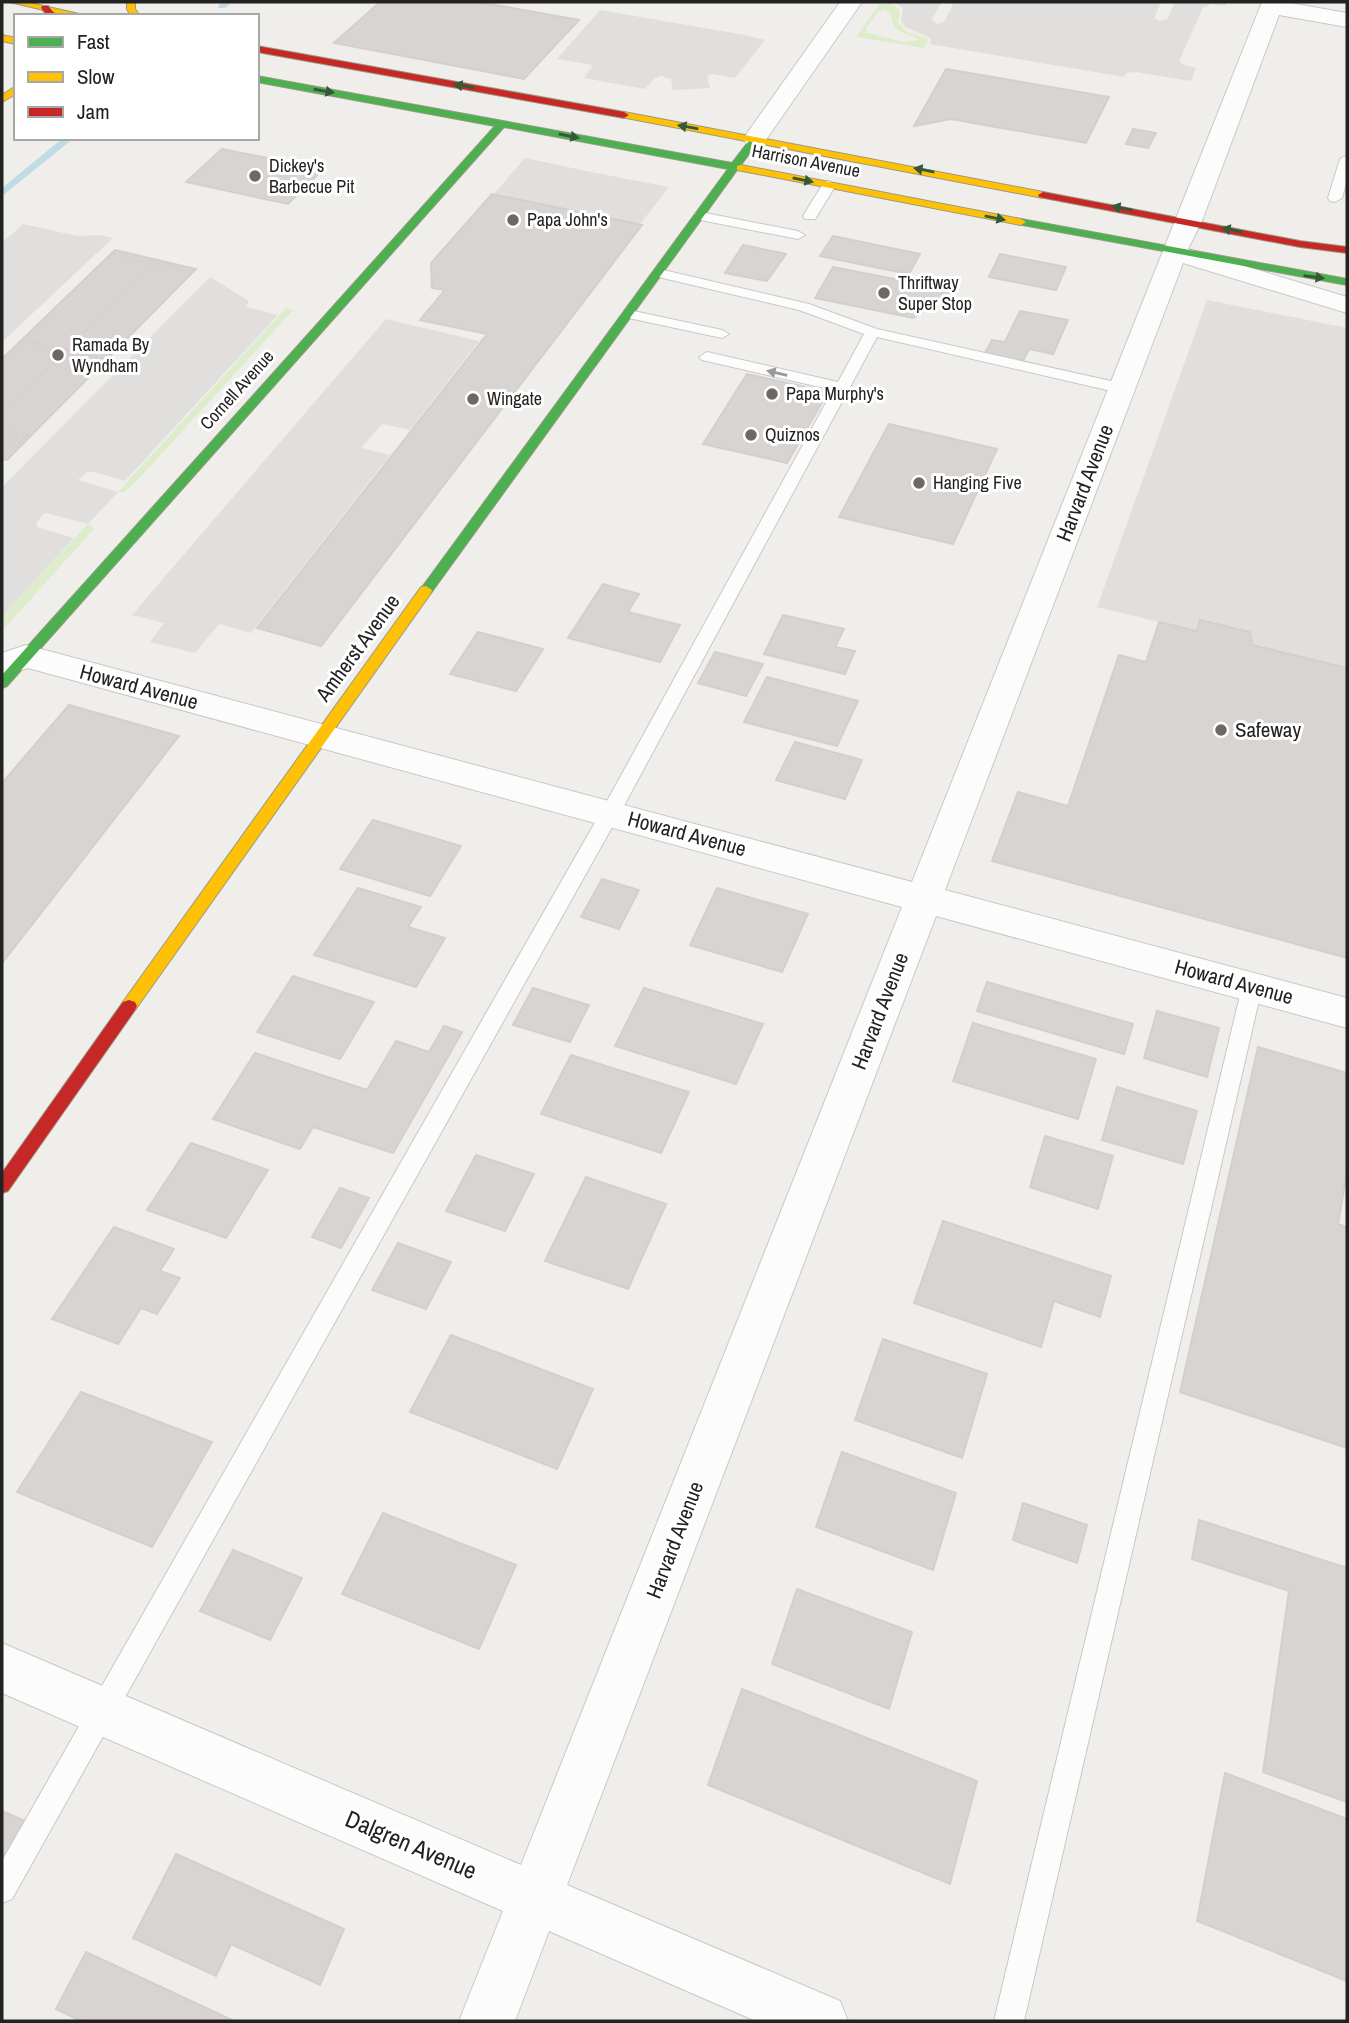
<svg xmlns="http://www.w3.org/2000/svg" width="1349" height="2023" font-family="'Archivo Narrow',sans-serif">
<rect width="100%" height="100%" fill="#f0eeeb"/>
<path fill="#ddeccb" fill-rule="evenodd" d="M889,2L900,10L898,23L907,32L929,39L924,48L856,37L880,3ZM884,10L891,14C892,36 907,31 919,40L902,42L868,33L866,28L879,11Z
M286,308L293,310L134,484L124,492H118Z
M88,524L95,528L2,631V616Z"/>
<path fill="#e0dfde" d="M894,2H942L931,20L938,24L944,22L954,2H1161L1154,18L1160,21L1167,19L1175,2H1227L1225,6L1211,4L1203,8L1179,61L1184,65L1196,68L1191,81L1135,72L1127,73L1124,77L930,44L931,38L905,27L901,21L903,8Z
M600,10L745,35L765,40L735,78L712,74L707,76L710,88L673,90L671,79L661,76L654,79L645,89L584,78L593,65L557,59Z
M525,158L596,173L669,187L640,224L494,194Z
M23,224L77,236L101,235L113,238L2,342V243Z
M210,277L249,301L246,307L278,315L125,481L94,472H87L78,480L118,492L88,524L45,513L36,523L37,527L74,538L2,616V487Z
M1207,300L1347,328V668L1252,645L1250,632L1200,620L1197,631L1097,607Z
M386,319L479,341L410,430L382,424L361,448L390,455L251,633L219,624L195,653L150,642L164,623L132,615Z"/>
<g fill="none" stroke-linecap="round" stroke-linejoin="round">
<path fill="#bfdbe3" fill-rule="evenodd" d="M222,2H232L225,8H219L218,6Z
M63,138H74L2,196V188Z"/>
</g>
<path fill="#d7d4d2" stroke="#d3d0cc" stroke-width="2" d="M380,2H479L579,20L524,79L334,43Z
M946,69L1109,97L1086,143L951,119L914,126Z
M1133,129L1156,133L1148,148L1126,144Z
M222,149L323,169L288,204L186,182Z
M492,194L642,225L321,646L257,628L487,334L420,320L445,290L432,288L431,263Z
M833,236L920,254L909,274L820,256Z
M743,245L786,254L767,281L725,273Z
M115,250L196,269L7,460L2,459V359Z
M1000,254L1066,267L1056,290L989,277Z
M833,267L955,291L913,318L815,298Z
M1020,311L1068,320L1053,354L1029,349L1023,361L985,353L992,340L1005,342Z
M747,374L828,392L787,463L703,444Z
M889,424L997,449L953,544L839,517Z
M603,584L639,594L628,612L680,625L660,662L568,638Z
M783,615L844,629L835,647L855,651L845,674L764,654Z
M1200,620L1250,632L1252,645L1347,668V958L992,861L1018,792L1068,806L1119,655L1146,662L1159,622L1197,631Z
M478,632L543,649L516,691L450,674Z
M715,652L763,664L746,696L698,683Z
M767,677L858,701L837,746L744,722Z
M69,705L179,736L2,963V783Z
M795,742L862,760L845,799L776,780Z
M373,820L461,846L430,896L340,869Z
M602,879L639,890L619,929L581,917Z
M358,888L421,907L408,927L445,938L416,987L314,955Z
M717,888L808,914L782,972L690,945Z
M293,976L374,1002L340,1059L257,1032Z
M987,982L1133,1024L1124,1054L977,1011Z
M533,988L589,1005L570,1042L513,1025Z
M644,988L763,1024L736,1084L615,1046Z
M1157,1011L1219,1028L1207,1077L1144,1058Z
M973,1023L1096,1059L1078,1119L953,1081Z
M444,1026L462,1032L393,1153L313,1127L300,1149L213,1119L255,1053L367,1090L396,1041L429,1052Z
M1258,1047L1347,1073V1172L1338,1224L1347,1227V1448L1180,1392Z
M571,1055L689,1092L661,1153L541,1114Z
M1117,1087L1197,1111L1183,1164L1102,1140Z
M1045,1136L1113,1156L1098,1209L1030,1187Z
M191,1143L268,1170L226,1238L147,1210Z
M476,1155L534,1174L505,1231L446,1211Z
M586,1177L666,1204L628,1289L545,1261Z
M340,1188L369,1198L341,1248L312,1237Z
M943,1221L1111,1276L1100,1317L1054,1301L1041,1347L914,1303Z
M114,1227L174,1249L160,1271L180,1278L157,1314L141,1308L118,1344L52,1319Z
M398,1243L451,1262L426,1309L372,1290Z
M451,1335L593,1389L557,1469L410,1412Z
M883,1339L987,1374L962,1458L855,1420Z
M81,1392L212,1442L152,1547L17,1492Z
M842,1452L956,1493L933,1570L816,1527Z
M1023,1503L1087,1525L1077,1563L1013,1540Z
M383,1513L516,1565L479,1649L342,1594Z
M1199,1520L1347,1568V1802L1263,1772L1289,1591L1192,1559Z
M233,1550L302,1578L270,1640L200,1611Z
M797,1589L912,1632L889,1709L772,1664Z
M742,1689L977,1781L950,1884L708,1785Z
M1225,1773L1347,1819V1981L1197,1921Z
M2,1811L25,1821L2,1863Z
M176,1854L344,1929L320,1985L231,1944L216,1976L133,1938Z
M86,1952L234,2021H81L56,2009Z"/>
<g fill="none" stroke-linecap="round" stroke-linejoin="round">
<defs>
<path id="lane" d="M1347,155V180L1342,198L1335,202L1330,201L1328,198L1340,159Z
M829,181L836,185L817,216L815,219H805L803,216L824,182Z
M700,212L798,231L805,235L798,239L695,219V213Z
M659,269L809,304L877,329L1120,383L1128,388L1120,393L877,337L620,813L12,1899L2,1903V1861L601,812L833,390L702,360L699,357L707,352L838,382L864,334L799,310L654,276L652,273Z
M629,310L722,330L729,334L722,338L624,317L622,314Z
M1252,979L1259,981L1262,987L1024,2021H994L1242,987L1245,981Z"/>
<path id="street" d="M840,2H862L763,144L755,146L747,144L743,139Z
M1262,2H1284L1347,13V27L1279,15L1202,221L1188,249L1347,297V313L1183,263L945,890L1347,998V1028L936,916L567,1885L840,2001L848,2021H756L549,1931L515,2021H459L503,1911L2,1693V1643L521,1865L902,907L28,668L2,677V653L26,645L912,882Z"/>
<path id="fast" d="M257,76L732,163L752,137L760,139L741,165L746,168L745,170H737L431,593L426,594L420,590L728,169L504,127L7,686L2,688V675L495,126L257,82Z
M1021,219L1347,279V285L1017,224L1016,222Z"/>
<path id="slow" d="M10,2H26L88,16H69Z
M127,2H135V9L140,16H131L127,9Z
M2,35L16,38V44L2,41Z
M16,86V94L2,102V95Z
M624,112L1043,192L1048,195L1043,198L621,117L619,115Z
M741,165L1021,219L1026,222L1021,225L737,170V166Z
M426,586L432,590L431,593L135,1010H123L121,1006L123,1002L421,587Z"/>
<path id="jam" d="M42,6H48L57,16H48L41,8Z
M257,46L624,112L629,115L624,118L257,52Z
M1043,192L1300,241L1347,247V253L1300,247L1039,197L1038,195Z
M129,1000L135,1002L137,1006L135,1010L8,1191L2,1193V1173L123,1002Z"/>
</defs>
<use href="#lane" stroke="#c9c8c7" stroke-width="2"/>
<use href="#street" stroke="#c9c8c7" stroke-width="2"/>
<use href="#fast" stroke="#999a82" stroke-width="2"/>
<use href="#slow" stroke="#999a82" stroke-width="2"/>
<use href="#jam" stroke="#999a82" stroke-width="2"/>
<path stroke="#dccecd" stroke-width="2.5" stroke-dasharray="2.5 2.5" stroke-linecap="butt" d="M153,263L193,272
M21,341L40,345
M73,344L78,345
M71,345L154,264L112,254"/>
<path stroke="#dccecd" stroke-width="3.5" stroke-dasharray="2.5 2.5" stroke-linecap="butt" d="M32,343L107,360
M73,344L109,352L103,359
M2,413L73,343
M2,428L27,435L20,442L2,437"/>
<use href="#lane" fill="#fdfcfc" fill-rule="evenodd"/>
<use href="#street" fill="#fdfcfc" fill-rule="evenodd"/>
<use href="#fast" fill="#4caf50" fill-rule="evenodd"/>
<use href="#slow" fill="#ffc107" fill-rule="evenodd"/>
<use href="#jam" fill="#c62828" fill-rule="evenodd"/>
</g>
<defs><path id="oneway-solid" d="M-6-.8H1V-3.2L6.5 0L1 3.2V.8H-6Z" transform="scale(1.75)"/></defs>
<g fill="#335a34">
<use href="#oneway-solid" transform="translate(464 86) rotate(-170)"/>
<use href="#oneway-solid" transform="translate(324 91) rotate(10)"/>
<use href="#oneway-solid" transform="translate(688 127) rotate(-170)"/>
<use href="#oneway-solid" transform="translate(569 136) rotate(11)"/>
<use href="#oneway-solid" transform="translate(924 170) rotate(-169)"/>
<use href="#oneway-solid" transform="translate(803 180) rotate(11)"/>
<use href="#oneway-solid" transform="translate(1122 208) rotate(-169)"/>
<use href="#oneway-solid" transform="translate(995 218) rotate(11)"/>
<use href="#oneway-solid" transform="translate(1232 230) rotate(-168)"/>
<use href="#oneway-solid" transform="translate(1314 277) rotate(8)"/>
</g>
<use fill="#9a9a9a" href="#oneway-solid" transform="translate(777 373) rotate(-167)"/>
<g fill="#6a6968" stroke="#fff" stroke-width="2.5">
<circle cx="255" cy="176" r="7"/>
<circle cx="513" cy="220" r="7"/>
<circle cx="884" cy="293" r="7"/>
<circle cx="58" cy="355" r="7"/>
<circle cx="772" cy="394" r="7"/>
<circle cx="473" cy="399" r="7"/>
<circle cx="751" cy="435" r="7"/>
<circle cx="919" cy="483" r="7"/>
<circle cx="1221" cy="730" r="7"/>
</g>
<g text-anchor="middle" stroke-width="6" stroke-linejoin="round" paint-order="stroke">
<g font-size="18" fill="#222" stroke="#fff">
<text transform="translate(806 161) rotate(11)" y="6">Harrison Avenue</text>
<text transform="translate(237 390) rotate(-48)" y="6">Cornell Avenue</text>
</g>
<g font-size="18" fill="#222" stroke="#fff" text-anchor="start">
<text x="269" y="172">Dickey's<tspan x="269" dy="21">Barbecue Pit</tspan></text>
<text x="527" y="226">Papa John's</text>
<text x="898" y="289">Thriftway<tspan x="898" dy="21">Super Stop</tspan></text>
<text x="72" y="351">Ramada By<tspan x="72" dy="21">Wyndham</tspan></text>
<text x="786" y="400">Papa Murphy's</text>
<text x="487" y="405">Wingate</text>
<text x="765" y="441">Quiznos</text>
<text x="933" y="489">Hanging Five</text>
</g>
<g font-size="21" fill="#222" stroke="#fff">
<text transform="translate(1085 483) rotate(-69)" y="7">Harvard Avenue</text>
<text transform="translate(358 648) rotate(-54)" y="7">Amherst Avenue</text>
<text transform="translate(139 687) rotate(15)" y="7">Howard Avenue</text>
<text transform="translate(687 834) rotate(15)" y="7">Howard Avenue</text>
<text transform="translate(1234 982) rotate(15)" y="7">Howard Avenue</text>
<text transform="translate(880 1011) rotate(-69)" y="7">Harvard Avenue</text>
<text transform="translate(675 1540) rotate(-69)" y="7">Harvard Avenue</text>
</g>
<g font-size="21" fill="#222" stroke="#fff" text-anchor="start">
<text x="1235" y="737">Safeway</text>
</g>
<g font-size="24" fill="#222" stroke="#fff">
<text transform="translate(411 1845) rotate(23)" y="8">Dalgren Avenue</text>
</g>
</g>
<rect width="1349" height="2023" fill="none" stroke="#222222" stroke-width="7"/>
<rect x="14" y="14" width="245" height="126" fill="#ffffff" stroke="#a7a7a7" stroke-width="2"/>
<rect x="28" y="37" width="35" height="10" fill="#4caf50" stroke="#a7a7a7" stroke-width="2"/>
<text x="77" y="49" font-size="21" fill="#222222">Fast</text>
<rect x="28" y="72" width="35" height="10" fill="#ffc107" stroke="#a7a7a7" stroke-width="2"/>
<text x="77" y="84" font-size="21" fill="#222222">Slow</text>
<rect x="28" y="107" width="35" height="10" fill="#c62828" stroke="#a7a7a7" stroke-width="2"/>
<text x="77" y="119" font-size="21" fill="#222222">Jam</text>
</svg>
